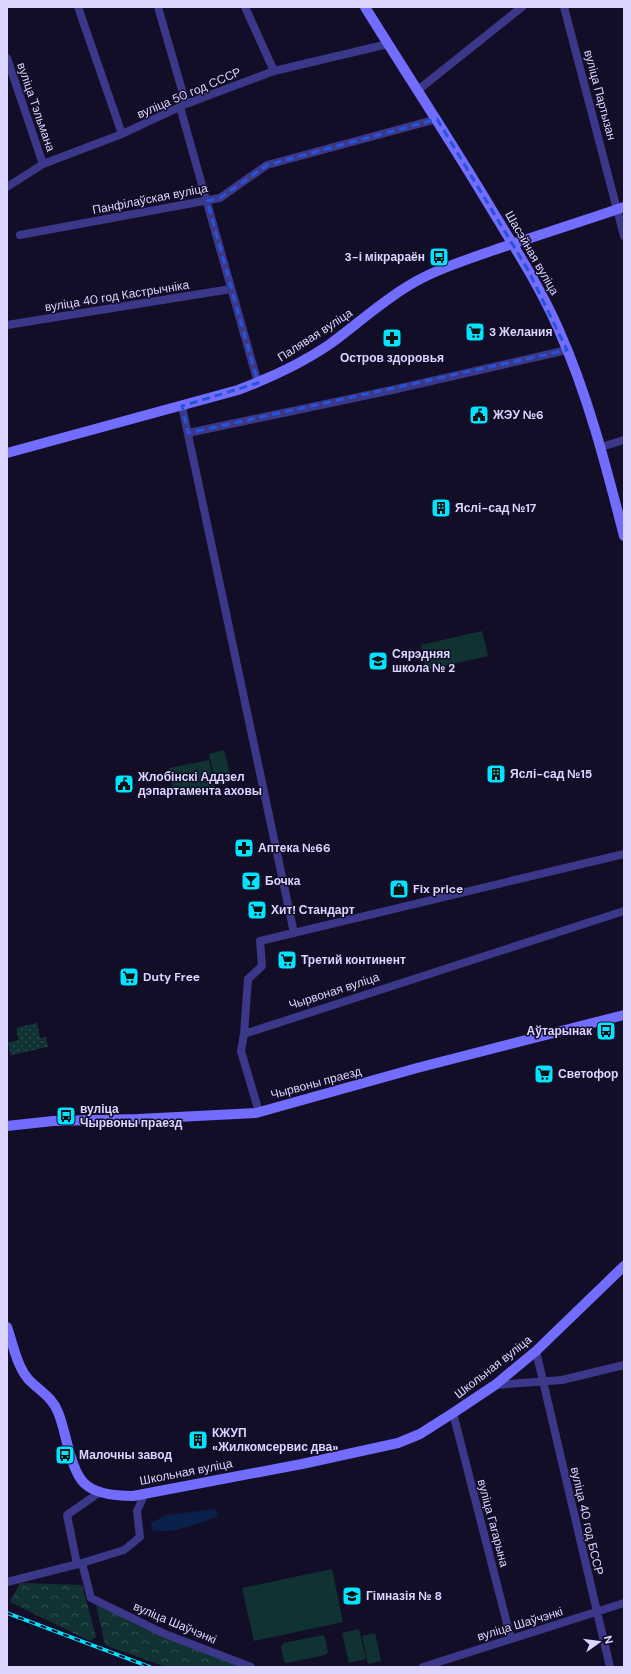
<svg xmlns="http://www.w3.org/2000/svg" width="631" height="1674" font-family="'DM Sans',sans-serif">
<defs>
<pattern id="forest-crowns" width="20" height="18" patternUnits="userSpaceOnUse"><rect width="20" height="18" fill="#113232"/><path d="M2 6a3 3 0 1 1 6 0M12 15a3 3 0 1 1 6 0" fill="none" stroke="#334f51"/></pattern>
<pattern id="park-dots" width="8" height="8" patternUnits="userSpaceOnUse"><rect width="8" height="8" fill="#113232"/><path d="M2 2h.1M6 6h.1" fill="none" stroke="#334f51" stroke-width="1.8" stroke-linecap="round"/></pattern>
</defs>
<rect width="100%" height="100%" fill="#130e28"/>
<path fill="#113232" d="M482,631L488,656L426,670L421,645Z
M224,750L232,782L216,785L209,754Z
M209,760L215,788L174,796L169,768Z
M332,1569L343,1622L254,1641L242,1588Z
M359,1629L366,1659L349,1663L342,1633Z
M375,1633L381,1661L368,1664L362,1636Z
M323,1635L325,1638L328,1652L325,1655L287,1663L284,1661L281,1646L284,1643Z"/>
<path fill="url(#forest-crowns)" d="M20,1583L82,1585L96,1637L90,1641L10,1602Z
M96,1605L243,1667H166L105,1645Z"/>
<path fill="url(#park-dots)" d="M37,1023L40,1038L46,1037L48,1047L11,1055L8,1043L19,1040L16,1028Z"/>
<path fill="#0a214c" d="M215,1509L218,1516C200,1523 172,1535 152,1530L151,1523L167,1515Z"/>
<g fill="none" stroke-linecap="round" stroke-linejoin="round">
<path stroke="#3b3789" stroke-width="8" d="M78,7L122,134
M158,7L186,104
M245,7L274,71
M564,7L624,236
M7,58L43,164
M418,90L522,7
M180,107L258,383
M7,187L43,164L122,134L186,104L274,71L388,44
M20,235L220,198L267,165L437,119
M7,325L231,289
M182,406L294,933
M188,433L392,390L567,350
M601,447L624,440
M244,1034L248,979L262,966L260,941L624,854
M259,1112L241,1051L244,1034L624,911
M536,1351L610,1667
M495,1385L562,1380L624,1365
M453,1413L511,1639
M82,1563L91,1598L165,1634L251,1667
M77,1564L67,1515L100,1492
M7,1582L82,1563L124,1550L140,1537L137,1511L145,1493
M423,1667L624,1603"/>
<path stroke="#726cff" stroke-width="10" d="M365,7C407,75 451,141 492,210C515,248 540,287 558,328C588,395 606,466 624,536
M7,453L238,390C270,378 301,364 330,344C356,325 380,303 408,286C436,269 469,259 500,248C542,234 583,221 624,207
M7,1126L53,1121L138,1119L256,1113L417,1068L624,1015
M7,1327C13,1344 17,1367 29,1380C40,1391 52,1397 58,1412C66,1431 70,1469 84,1483C96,1495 118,1496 133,1496L302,1464L398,1443L420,1434L453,1413L495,1385L536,1351L624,1266"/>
<defs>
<path id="rail" d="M7,1613L150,1667"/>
</defs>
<use href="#rail" stroke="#01e3ff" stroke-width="3.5"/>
<use href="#rail" stroke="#130e28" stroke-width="2" stroke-dasharray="6" stroke-linecap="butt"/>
</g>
<path fill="none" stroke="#2655da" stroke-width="3" stroke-dasharray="8 5" stroke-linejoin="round" d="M437,119L528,270L567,350L188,433L182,406L258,383L207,201L220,198L267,165Z"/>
<defs>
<symbol id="bus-square" viewBox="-11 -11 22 22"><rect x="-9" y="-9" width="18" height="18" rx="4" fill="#01e3ff" stroke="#130e28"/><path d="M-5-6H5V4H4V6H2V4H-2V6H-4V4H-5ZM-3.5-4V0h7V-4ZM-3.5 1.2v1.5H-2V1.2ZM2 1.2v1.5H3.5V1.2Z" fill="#111"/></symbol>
<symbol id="supermarket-square" viewBox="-11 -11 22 22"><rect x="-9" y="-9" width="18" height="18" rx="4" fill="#01e3ff" stroke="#130e28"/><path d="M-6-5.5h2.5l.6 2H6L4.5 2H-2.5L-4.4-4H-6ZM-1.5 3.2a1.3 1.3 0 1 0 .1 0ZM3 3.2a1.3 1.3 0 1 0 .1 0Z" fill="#111"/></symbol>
<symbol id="pharmacy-square" viewBox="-11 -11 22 22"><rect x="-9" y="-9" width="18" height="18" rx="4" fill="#01e3ff" stroke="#130e28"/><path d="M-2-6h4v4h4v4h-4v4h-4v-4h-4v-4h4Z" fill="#111"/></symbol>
<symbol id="civic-square" viewBox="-11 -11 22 22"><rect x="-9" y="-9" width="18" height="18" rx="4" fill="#01e3ff" stroke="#130e28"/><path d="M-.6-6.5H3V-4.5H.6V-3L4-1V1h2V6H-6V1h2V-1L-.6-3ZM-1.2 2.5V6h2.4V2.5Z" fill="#111"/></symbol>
<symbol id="building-square" viewBox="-11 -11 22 22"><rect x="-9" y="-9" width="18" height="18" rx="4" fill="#01e3ff" stroke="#130e28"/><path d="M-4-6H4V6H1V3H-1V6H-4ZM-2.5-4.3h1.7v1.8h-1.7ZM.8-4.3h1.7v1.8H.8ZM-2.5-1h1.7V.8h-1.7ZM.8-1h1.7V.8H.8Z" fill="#111"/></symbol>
<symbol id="school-square" viewBox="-11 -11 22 22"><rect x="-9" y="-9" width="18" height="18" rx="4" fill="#01e3ff" stroke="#130e28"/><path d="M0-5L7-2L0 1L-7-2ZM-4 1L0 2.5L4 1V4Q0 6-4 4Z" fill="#111"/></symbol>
<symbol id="bar-square" viewBox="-11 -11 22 22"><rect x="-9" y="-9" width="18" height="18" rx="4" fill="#01e3ff" stroke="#130e28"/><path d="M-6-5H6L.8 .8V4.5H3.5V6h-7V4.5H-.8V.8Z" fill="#111"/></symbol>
<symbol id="shop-square" viewBox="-11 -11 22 22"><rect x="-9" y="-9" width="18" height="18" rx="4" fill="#01e3ff" stroke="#130e28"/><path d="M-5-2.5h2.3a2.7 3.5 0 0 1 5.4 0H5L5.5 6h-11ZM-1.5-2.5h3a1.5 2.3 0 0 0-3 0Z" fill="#111"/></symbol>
</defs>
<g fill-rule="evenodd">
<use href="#bus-square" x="428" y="246" width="22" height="22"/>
<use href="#supermarket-square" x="464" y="321" width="22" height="22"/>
<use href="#pharmacy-square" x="381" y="327" width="22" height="22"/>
<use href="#civic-square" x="468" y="404" width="22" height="22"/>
<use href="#building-square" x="430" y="497" width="22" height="22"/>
<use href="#school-square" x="367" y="650" width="22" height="22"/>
<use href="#building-square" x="485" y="763" width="22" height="22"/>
<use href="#civic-square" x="113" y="773" width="22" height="22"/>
<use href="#pharmacy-square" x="233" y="837" width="22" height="22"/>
<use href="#bar-square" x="240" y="870" width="22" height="22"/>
<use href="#shop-square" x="388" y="878" width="22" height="22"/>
<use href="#supermarket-square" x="246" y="899" width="22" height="22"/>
<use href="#supermarket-square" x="276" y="949" width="22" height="22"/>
<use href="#supermarket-square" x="118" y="966" width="22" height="22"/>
<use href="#bus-square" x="595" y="1020" width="22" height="22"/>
<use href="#supermarket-square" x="533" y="1063" width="22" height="22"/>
<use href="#bus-square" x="55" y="1105" width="22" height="22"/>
<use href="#building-square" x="187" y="1429" width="22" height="22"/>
<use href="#bus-square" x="54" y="1444" width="22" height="22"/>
<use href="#school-square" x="341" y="1585" width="22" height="22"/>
</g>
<g text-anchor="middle" stroke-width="3" stroke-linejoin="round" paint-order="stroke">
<g font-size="12" fill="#dbd5ff" stroke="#130e28">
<text transform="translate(189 93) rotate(-23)" y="4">вуліца 50 год СССР</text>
<text transform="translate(600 95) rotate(75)" y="4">вуліца Партызан</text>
<text transform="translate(36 107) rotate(71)" y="4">вуліца Тэльмана</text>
<text transform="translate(150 199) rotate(-11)" y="4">Панфілаўская вуліца</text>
<text transform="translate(532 253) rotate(60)" y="4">Шасэйная вуліца</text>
<text transform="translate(117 296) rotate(-9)" y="4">вуліца 40 год Кастрычніка</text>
<text transform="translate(315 335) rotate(-33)" y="4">Палявая вуліца</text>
<text transform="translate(334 991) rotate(-18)" y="4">Чырвоная вуліца</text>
<text transform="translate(316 1083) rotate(-15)" y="4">Чырвоны праезд</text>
<text transform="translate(493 1367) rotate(-38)" y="4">Школьная вуліца</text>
<text transform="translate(186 1472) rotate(-11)" y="4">Школьная вуліца</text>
<text transform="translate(587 1521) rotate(77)" y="4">вуліца 40 год БССР</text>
<text transform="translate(493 1523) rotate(75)" y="4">вуліца Гагарына</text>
<text transform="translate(175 1623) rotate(23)" y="4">вуліца Шаўчэнкі</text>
<text transform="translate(520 1624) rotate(-17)" y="4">вуліца Шаўчэнкі</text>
</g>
<g font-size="12" font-weight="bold" fill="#dbd5ff" stroke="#130e28" text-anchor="start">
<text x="425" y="261" text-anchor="end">3-і мікрараён</text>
<text x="489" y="336">3 Желания</text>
<text x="392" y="362" text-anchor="middle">Остров здоровья</text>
<text x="493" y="419">ЖЭУ №6</text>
<text x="455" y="512">Яслі-сад №17</text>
<text x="392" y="658">Сярэдняя<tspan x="392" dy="14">школа № 2</tspan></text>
<text x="510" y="778">Яслі-сад №15</text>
<text x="138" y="781">Жлобінскі Аддзел<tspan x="138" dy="14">дэпартамента аховы</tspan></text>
<text x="258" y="852">Аптека №66</text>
<text x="265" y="885">Бочка</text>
<text x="413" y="893">Fix price</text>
<text x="271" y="914">Хит! Стандарт</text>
<text x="301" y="964">Третий континент</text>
<text x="143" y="981">Duty Free</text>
<text x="592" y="1035" text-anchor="end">Аўтарынак</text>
<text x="558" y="1078">Светофор</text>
<text x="80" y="1113">вуліца<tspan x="80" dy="14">Чырвоны праезд</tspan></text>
<text x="212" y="1437">КЖУП<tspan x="212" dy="14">«Жилкомсервис два»</tspan></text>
<text x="79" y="1459">Малочны завод</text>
<text x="366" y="1600">Гімназія № 8</text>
</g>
</g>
<rect width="631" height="1674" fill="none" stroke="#dbd5ff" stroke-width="16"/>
<g transform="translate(599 1642) rotate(76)" stroke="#130e28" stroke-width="3" paint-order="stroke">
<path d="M0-3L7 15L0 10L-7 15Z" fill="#dbd5ff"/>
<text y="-6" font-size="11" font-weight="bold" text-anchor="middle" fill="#dbd5ff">N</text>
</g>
</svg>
